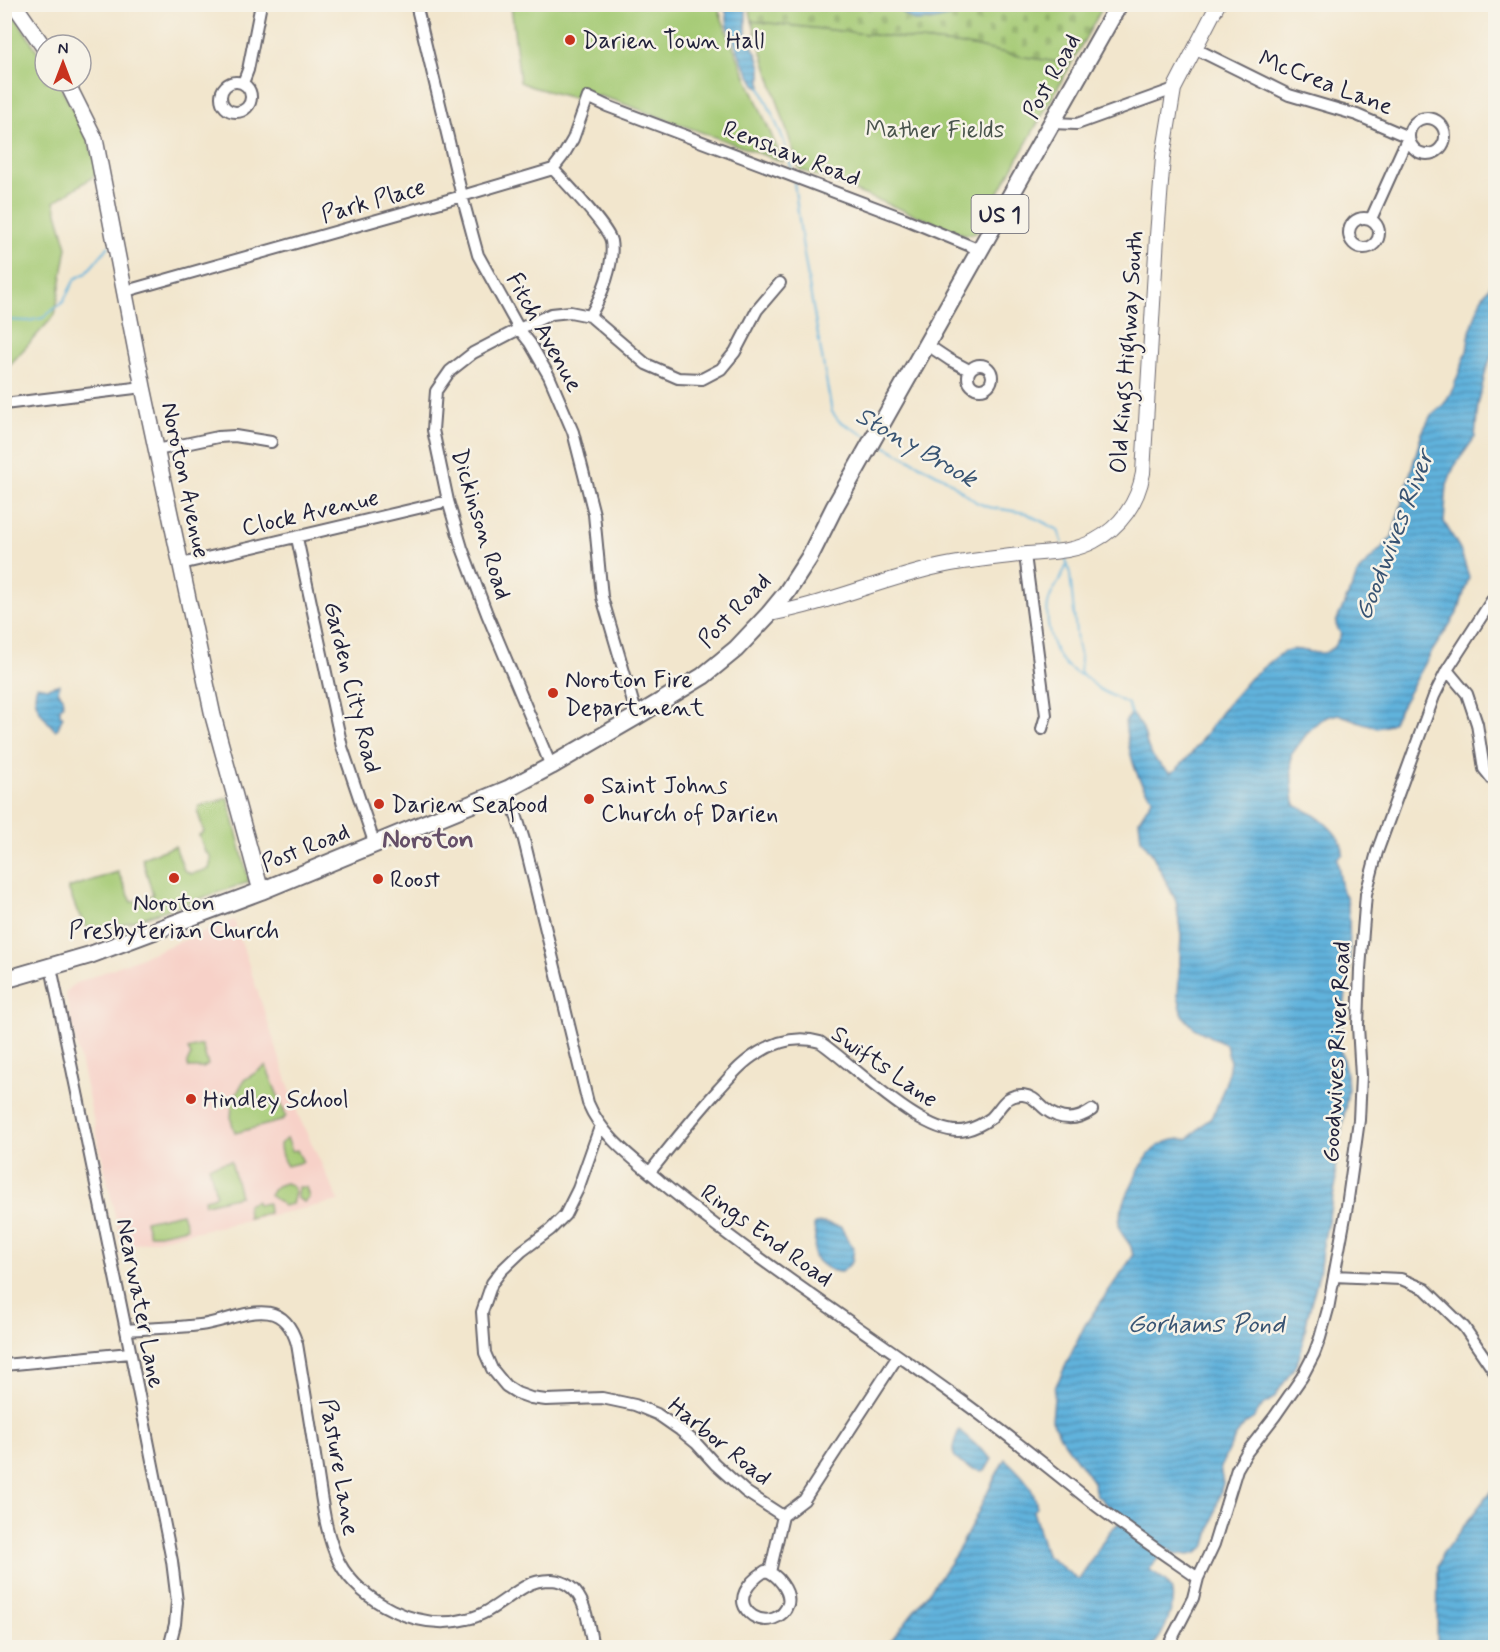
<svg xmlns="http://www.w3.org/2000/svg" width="1500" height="1652" font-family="Mynerve,sans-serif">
<defs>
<pattern id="cemetery-stones" width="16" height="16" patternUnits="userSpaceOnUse" patternTransform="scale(1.5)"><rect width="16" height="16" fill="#a5ca75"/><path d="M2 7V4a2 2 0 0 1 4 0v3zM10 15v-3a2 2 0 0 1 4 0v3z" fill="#8ead66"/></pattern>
<pattern id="water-rules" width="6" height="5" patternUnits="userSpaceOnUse" patternTransform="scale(1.5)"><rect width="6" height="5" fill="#61b2dc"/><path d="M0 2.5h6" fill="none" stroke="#5090b4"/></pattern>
</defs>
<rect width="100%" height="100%" fill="#f7f3e8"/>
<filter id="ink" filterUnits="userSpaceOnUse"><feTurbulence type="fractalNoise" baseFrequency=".0167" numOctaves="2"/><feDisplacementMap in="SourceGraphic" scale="12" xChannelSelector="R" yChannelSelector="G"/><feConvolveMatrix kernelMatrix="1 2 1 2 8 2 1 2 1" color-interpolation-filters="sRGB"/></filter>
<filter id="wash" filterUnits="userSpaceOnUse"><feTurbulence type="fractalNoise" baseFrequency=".008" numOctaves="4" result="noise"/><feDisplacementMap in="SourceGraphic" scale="24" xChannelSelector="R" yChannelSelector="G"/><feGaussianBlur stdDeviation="1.35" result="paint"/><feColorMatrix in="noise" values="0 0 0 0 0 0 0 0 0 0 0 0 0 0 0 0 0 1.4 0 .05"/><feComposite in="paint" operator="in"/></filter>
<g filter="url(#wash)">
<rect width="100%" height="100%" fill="#f2e6cd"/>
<path fill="#f7d1c8" d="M234,920L299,1117L339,1201L122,1247L65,993L74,984Z"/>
<path fill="#a5ca75" stroke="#647658" stroke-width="1.5" d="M7,4L45,63V81H57L85,131L99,173L54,202L67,247L55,315L5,370L4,5Z
M511,5H717L726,30L783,162L616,101L600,96L577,99L532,87L520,82Z
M752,21L974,46L1019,56L1071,64L977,231L972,234H963L799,169Z
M228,798L249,882L116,927L88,929L78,913L68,888L118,872L132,902L153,895L142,858L175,846L184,870L191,874L209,869L211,860L209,854L205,852L199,835L204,832L198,813L199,806Z
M202,1045L208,1065L203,1068H189L187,1062L191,1056L188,1049Z
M266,1066L286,1116L281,1121L235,1133L231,1120L232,1103L244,1080Z
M287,1138L292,1151L297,1150L303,1162L287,1166C282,1159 280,1152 280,1144Z
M231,1161L240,1196L205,1204L204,1199L213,1197L216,1194L209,1166Z
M286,1183L291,1185L295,1192L292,1204L284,1206L270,1195C272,1187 279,1185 286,1183Z
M298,1187H306L309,1198L304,1202L297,1198Z
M256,1201L257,1205L268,1203L269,1213L248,1218L247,1205Z
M182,1213L187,1228L159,1234H149L145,1221Z"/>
<path fill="url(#cemetery-stones)" stroke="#647658" stroke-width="1.5" d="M749,5H1104L1071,64L1019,56L974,46L752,21Z"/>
<path fill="url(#water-rules)" stroke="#426a8c" stroke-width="1.5" d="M960,4L961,6L950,16L935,20L914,21L902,12L901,5Z
M718,5H746V35L757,55L761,67V89L755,84L742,61L728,26L726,11Z
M1495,278V347L1486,370L1478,405L1475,437L1454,467L1447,485L1444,522L1460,549L1469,577L1458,612L1431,653L1392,723L1386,726L1377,728L1338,714L1327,717L1319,721L1308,732L1291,755L1292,783L1294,803L1296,806C1314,812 1344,834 1343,854L1337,858L1342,890L1347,898L1349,918L1350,963L1339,1045L1347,1076L1348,1091L1335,1170L1336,1183L1323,1244L1319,1274L1308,1315L1301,1352L1297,1363L1274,1398L1262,1406L1254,1418L1245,1424L1236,1436L1226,1455L1220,1468L1223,1483L1206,1545L1197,1553L1189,1555L1174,1553L1167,1548L1149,1569C1155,1574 1164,1578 1169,1585C1179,1599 1164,1638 1151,1647L885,1648C908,1618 933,1589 953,1558C974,1527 986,1491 1005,1459C1020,1473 1035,1487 1037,1508L1033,1511L1046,1555L1079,1580L1109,1532L1124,1518L1109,1507L1096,1494L1093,1482L1060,1436L1052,1420L1055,1388L1085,1325L1133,1256C1133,1255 1131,1248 1131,1247C1128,1240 1120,1234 1119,1227C1118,1209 1142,1157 1157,1147C1167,1140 1176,1139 1188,1139L1214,1114L1227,1079L1230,1062L1226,1045L1194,1028L1183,1016L1178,996L1181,936L1176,901L1152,854L1141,839L1139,820L1153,798C1134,781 1128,747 1125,722L1131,714C1148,728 1142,736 1150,752C1155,761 1162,767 1170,773L1176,770L1192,753L1225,707L1250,678L1280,654C1304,638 1325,673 1341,634L1336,625L1337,620L1359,571L1392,537L1422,433L1431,415L1444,404L1453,389L1467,351L1470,332L1481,299Z
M60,684L58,691L63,697V705L60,708V714L63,716L58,728L55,730C44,718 30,703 37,686L47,688Z
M824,1223L841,1227L847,1239L854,1248L852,1262L842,1272C830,1272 822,1266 814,1257L815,1234L814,1226L815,1224Z
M959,1430L992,1459L985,1471C974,1471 953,1463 953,1450C953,1444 957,1436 959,1430Z
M1495,1486L1496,1616L1494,1622L1495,1647H1437L1438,1567L1442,1554Z"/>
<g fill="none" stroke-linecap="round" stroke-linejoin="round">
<path stroke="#61b2dc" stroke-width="2" d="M760,87L784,141L793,174
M794,182L802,242L810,291L832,412L839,421L867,436
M4,320L28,321L43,318L63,302L75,279L86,273L109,246
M877,442L946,479L976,502L988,507L1026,513L1058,530L1063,544
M1065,556L1070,574L1077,643L1081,660L1080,671L1084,676L1099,689L1128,704L1132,717
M1066,566C1063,578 1053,588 1049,600C1044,617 1051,650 1064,663C1069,669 1076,673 1083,676"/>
</g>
</g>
<g filter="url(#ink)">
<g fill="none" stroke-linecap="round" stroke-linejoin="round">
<defs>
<path id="minor" d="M416,4L462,196L478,255L519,329L530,343L549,376L573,432L594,514L602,597L637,716
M1196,49L1289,95L1357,115L1408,137L1371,219
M221 97a15 15 0 1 1 30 0a15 15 0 1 1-30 0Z
M243,83L248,70L261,4
M1409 136a18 18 0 1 1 36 0a18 18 0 1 1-36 0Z
M1052,123L1077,124L1174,89
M553,169C565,182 608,227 611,241C615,264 601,297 590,316L646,364L678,378L702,379L721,369L735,352L757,310L780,283
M1349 233a15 15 0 1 1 30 0a15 15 0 1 1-30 0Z
M126,291L462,196L553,169L563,156L573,139L588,97L607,106L903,218L980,250
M926,344L950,360L969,370
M968 377a12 12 0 1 1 24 0a12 12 0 1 1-24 0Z
M4,404L143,387
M157,450L218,437L235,436L271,442
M297,538L342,747L375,845
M1025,555L1046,715L1042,729
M181,564L448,501
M1447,670L1467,694L1477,724L1484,769L1496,784
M551,766L487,614L462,548L448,501L433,430L436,391L450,371L473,353L519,329L551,314L570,312L590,316
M508,789L524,840L588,1103C602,1137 634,1159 661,1182C754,1259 857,1325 955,1396C1004,1431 1051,1470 1098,1507C1131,1532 1165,1555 1198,1578
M51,967L126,1330L172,1561L177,1602L175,1624L169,1648
M600,1127L578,1189L565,1215L550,1230L522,1251L501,1271L492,1283L482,1312L485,1353L492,1369L506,1386L517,1393L531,1398L546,1400L602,1398L635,1405L657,1414L680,1430L696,1443L715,1464L746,1492L783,1516
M650,1172C672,1144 694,1117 718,1090C730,1077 742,1062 758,1053C777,1041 799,1036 820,1042C853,1064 927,1141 966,1130C975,1128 984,1123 991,1118C1002,1107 1005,1094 1023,1095C1033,1096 1038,1103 1045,1109C1060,1121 1077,1121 1092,1110
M1334,1276L1401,1279L1425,1289L1464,1327L1496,1374
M126,1330C151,1328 175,1328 200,1325C236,1321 281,1289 297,1344C304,1386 311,1428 317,1469C322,1500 325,1534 339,1562C350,1583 371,1600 392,1610C415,1621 441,1626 467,1619C490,1614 506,1597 526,1586C534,1581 543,1580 552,1580C586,1583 588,1622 593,1648
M4,1365L130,1353
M765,1571C777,1573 791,1592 788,1604C783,1619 766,1624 753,1616C731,1601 750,1581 765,1571Z
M770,1572L783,1516L804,1500L898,1356
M1167,1648L1193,1598L1198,1578L1214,1544L1237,1469L1247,1452L1275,1416L1302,1377L1314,1354L1320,1338L1328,1309L1347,1206L1359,1120L1361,1076L1358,1026L1360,969L1366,894L1377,852L1434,696L1447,670L1496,594"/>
<path id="tertiary" d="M769,614C827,604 880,580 937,567C967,560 997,558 1027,554C1050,552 1074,552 1094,541C1121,527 1138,502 1143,473L1157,236L1163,157L1174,89L1218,4"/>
<path id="secondary" d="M14,4L45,49
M66,81L95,139L143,387L213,716L261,891"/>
<path id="primary" d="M4,980L90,955L261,891L508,789L551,766L637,716L703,676L736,649L769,614L787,592L809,558L834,508L1119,4"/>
</defs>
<use href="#minor" stroke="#6b676e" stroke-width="14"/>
<use href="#tertiary" stroke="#6b676e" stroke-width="16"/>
<use href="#secondary" stroke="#6b676e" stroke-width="18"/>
<use href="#primary" stroke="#6b676e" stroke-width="20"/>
<use href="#minor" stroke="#fff" stroke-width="10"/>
<use href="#tertiary" stroke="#fff" stroke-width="14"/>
<use href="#secondary" stroke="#fff" stroke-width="15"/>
<use href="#primary" stroke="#fff" stroke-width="16"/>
</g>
</g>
<g fill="#c8321e" stroke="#f7f3e8" stroke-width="2">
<circle cx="570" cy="40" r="6"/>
<circle cx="553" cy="693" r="6"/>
<circle cx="589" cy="799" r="6"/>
<circle cx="379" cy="804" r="6"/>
<circle cx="174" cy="878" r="6"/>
<circle cx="378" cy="879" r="6"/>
<circle cx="191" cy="1099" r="6"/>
</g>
<g text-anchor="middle" stroke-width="5" stroke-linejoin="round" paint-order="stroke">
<rect fill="#f7f3e8" stroke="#62616f" stroke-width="1.5" x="971.5" y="195" width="57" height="38" rx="4.5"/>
<g font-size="22" font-weight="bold" fill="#22223b">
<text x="1000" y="222">US 1</text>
</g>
<g font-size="24" fill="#22223b" stroke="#f7f3e8" text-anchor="start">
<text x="582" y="48">Darien Town Hall</text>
<text x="565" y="687">Noroton Fire<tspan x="565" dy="28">Department</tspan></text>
<text x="601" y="793">Saint Johns<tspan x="601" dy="28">Church of Darien</tspan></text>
<text x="391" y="812">Darien Seafood</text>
<text x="390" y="887">Roost</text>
<text x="174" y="910" text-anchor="middle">Noroton<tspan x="174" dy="28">Presbyterian Church</tspan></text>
<text x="203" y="1107">Hindley School</text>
</g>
<g font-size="24" fill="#22223b" stroke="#f7f3e8">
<text transform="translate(1051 76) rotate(-61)" y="8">Post Road</text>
<text transform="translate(1326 82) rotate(21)" y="8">McCrea Lane</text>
<text transform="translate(792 153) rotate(21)" y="8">Renshaw Road</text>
<text transform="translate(373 200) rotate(-16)" y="8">Park Place</text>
<text transform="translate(545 332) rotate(61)" y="8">Fitch Avenue</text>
<text transform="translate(1126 352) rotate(-86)" y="8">Old Kings Highway South</text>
<text transform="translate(186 480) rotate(78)" y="8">Noroton Avenue</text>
<text transform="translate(310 512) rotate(-13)" y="8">Clock Avenue</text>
<text transform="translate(482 524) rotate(73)" y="8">Dickinson Road</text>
<text transform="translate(734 610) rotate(-46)" y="8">Post Road</text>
<text transform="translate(353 687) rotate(76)" y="8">Garden City Road</text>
<text transform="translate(305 847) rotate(-22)" y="8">Post Road</text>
<text transform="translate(1336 1052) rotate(-87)" y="8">Goodwives River Road</text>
<text transform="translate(885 1066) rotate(35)" y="8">Swifts Lane</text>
<text transform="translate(767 1235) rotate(36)" y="8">Rings End Road</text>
<text transform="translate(141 1303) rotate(79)" y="8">Nearwater Lane</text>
<text transform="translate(720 1441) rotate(39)" y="8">Harbor Road</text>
<text transform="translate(340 1467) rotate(80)" y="8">Pasture Lane</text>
</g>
<g font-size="24" fill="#49544c" stroke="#f7f3e8">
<text x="935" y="137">Mather Fields</text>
</g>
<g font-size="26" font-style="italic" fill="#385473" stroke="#f7f3e8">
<text transform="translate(917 446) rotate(30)" y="9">Stony Brook</text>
<text transform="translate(1393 535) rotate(-69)" y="9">Goodwives River</text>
<text x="1206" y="1332">Gorhams Pond</text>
</g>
<g font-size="27" font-weight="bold" fill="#654f68" stroke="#f7f3e8">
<text x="428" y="847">Noroton</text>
</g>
</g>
<rect width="1500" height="1652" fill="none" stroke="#f7f3e8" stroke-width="24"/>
<g transform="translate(63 63)"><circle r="28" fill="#f7f3e8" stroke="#a29fa3" stroke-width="1.5"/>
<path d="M0-4.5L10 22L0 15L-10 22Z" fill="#c8321e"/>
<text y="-9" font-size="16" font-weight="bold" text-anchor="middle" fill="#22223b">N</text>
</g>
</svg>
